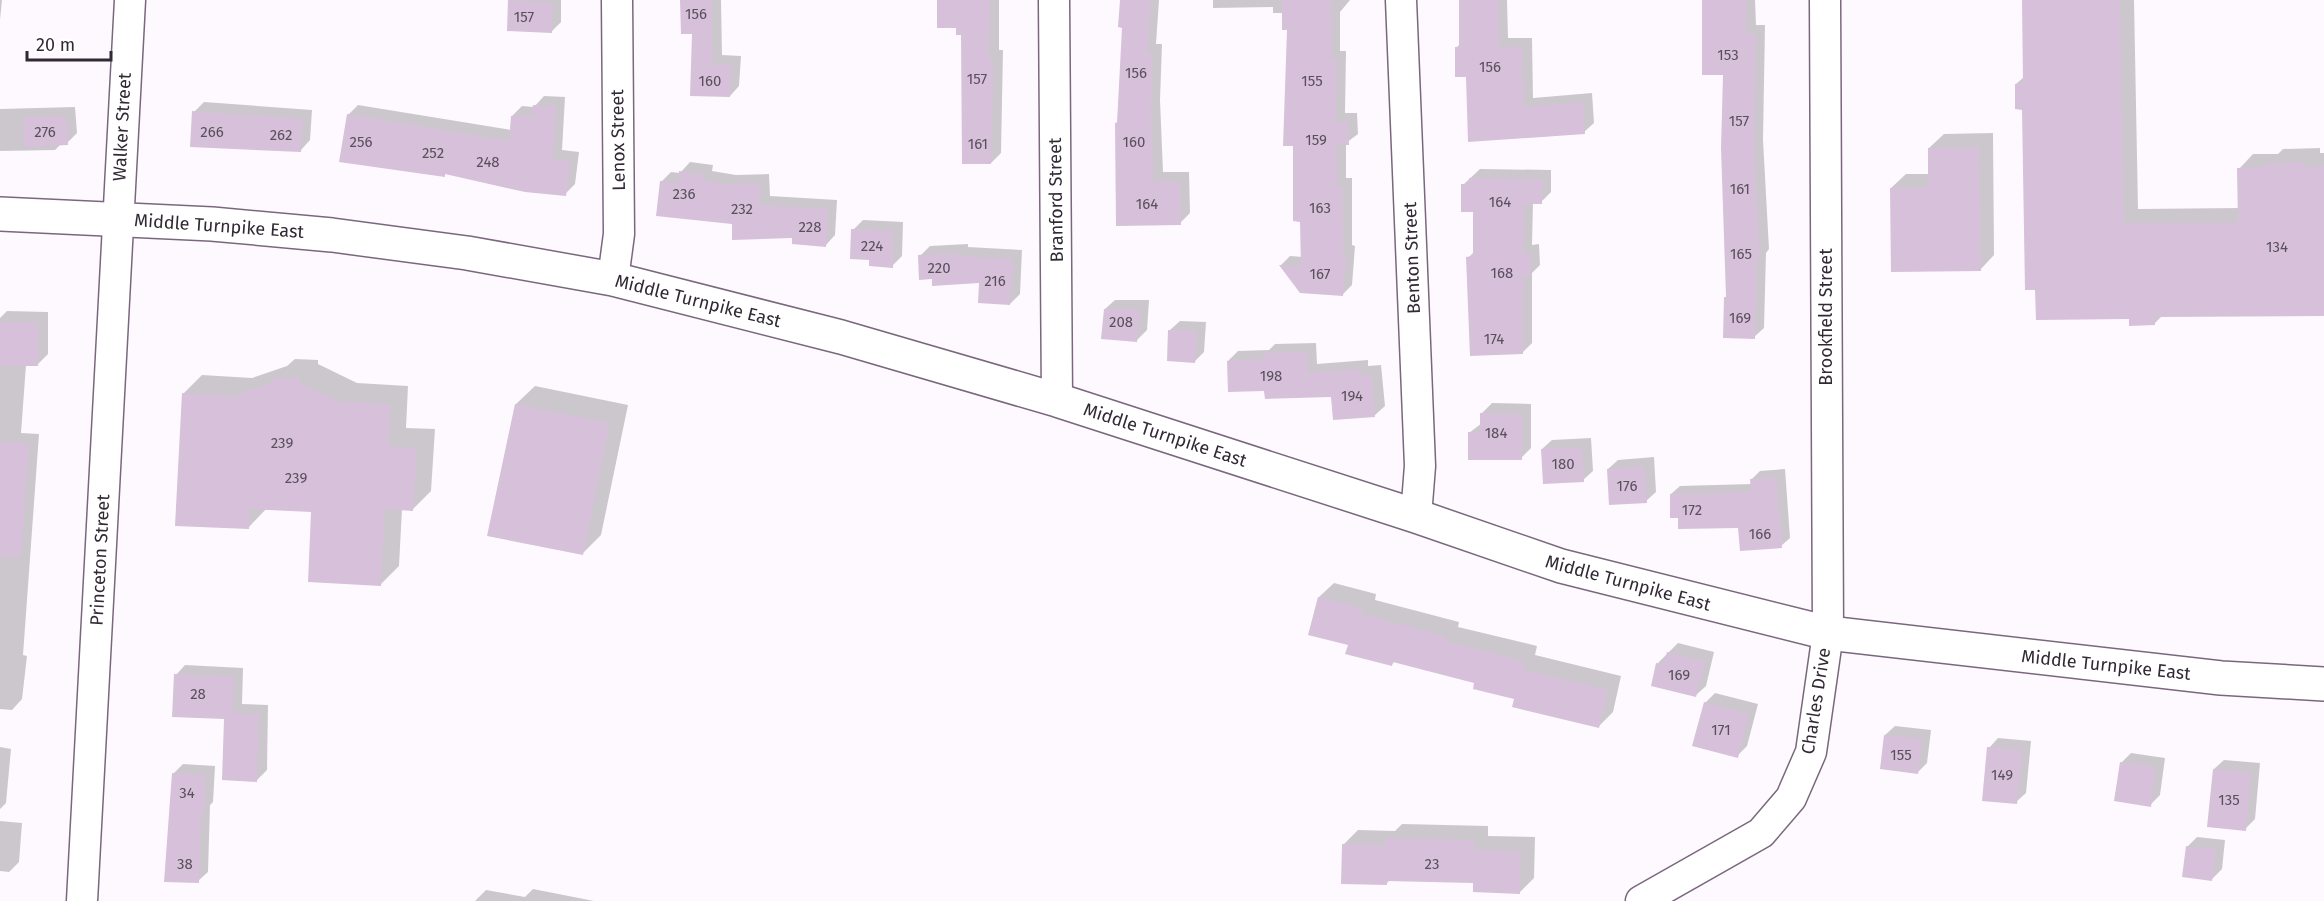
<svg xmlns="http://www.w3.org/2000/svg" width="2324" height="901" font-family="'Fira Sans',sans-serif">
<rect width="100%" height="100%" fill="#fef9ff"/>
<path fill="#0003" d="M0,0H2L0,20Z
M509,0H561V22L551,32Z
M682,0H721L722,55L741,56L739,86L730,96L693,32Z
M938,0H999V50H1003L1001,153L991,163L963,34Z
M1122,0H1159L1156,44H1162L1160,100L1163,172H1189L1190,213L1180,223L1116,123L1118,121L1123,26Z
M1213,0H1350L1340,12V51H1346L1345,113H1357L1358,134L1346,143V178H1352V245L1355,246L1352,285L1342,295L1300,292L1281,265L1290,256L1303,257L1288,29L1283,13H1273V7L1213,8Z
M1460,0H1507L1508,38H1532L1533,98L1592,93L1594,123L1584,132L1470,140L1468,75L1456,48L1461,43Z
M1703,0H1755L1756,25H1765L1763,140L1769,249L1766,253L1764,328L1754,337L1725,298L1727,296L1725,74Z
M2023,0H2134L2138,209L2240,208L2239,169L2253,154H2278L2283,149L2320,148V153H2324V314L2162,316L2154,324L2131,317L2024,108L2016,84L2024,77Z
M544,96L565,97L562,150L579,152L575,184L565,194L446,173L444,175L348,115L358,105L511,130L512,116L522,106L534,107Z
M204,102L312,110L310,140L301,150L194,112Z
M75,107L77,133L67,143L61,144L55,150L0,151V109Z
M1993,133L1994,255L1980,270L1891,188L1906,174H1930L1929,148L1944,134Z
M690,162L713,165L712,171L736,175L769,174L770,196L837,200L835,235L826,245L734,222L661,182L671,172L680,173Z
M1480,169L1551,170V192L1541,202H1533L1532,245L1539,244L1540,265L1532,273V343L1522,353L1468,258L1475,251V211L1463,185Z
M863,220L903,222L902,256L892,266L871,258L853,230Z
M968,244V247L1022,250L1020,294L1010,304L980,281L934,278L920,256L930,246Z
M1115,300H1149L1147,330L1137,340L1105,309Z
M7,311L48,312V354L37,365H26L21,433L39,434L23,655L27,656L22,699L12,710L0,709V318Z
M1180,321L1206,322L1204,352L1194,362L1170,330Z
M1316,343L1317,364L1368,360V366L1381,365L1385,406L1375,415L1332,395L1266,389L1228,361L1238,351L1269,350L1275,344Z
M295,359L318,360V364L357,383L408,386L406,428L435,429L431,491L413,509H402L399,566L380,585L313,510L267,508L248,528L183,394L202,375L252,378L287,366Z
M535,386L628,405L601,535L582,554L516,404Z
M1492,403L1531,404V448L1521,458L1469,433L1482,423V413Z
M1591,438L1593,471L1583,480L1542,449L1552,440Z
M1654,457L1656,492L1646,501L1608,469L1618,460Z
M1785,469L1790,538L1781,546L1739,526L1680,517L1671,494L1680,486L1752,484V479L1760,471Z
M1334,583L1376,594L1375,600L1459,622L1458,627L1537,646L1535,655L1621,676L1613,712L1598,727L1476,682L1395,661L1391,665L1350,644L1310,633L1319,597Z
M1678,643L1714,652L1706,686L1696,695L1658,663Z
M185,665L243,668L242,704L268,705L267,770L257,780L225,717L176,675Z
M1715,693L1758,704L1747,746L1737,756L1705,703Z
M1895,726L1931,730L1927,763L1917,773L1885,735Z
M1998,738L2031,741L2026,793L2016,802L1989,748Z
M0,747L11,749L6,803L0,809Z
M2131,753L2165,758L2160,795L2150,805L2121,763Z
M2224,760L2260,763L2255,819L2245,829L2214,769Z
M183,764L215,766L213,802L210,805L208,872L198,881L173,774Z
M0,821L22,823L19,862L9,872L0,871Z
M1402,824L1488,826V836L1535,837L1534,878L1520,892L1475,881L1390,880L1386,884L1343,845L1358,830L1395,831Z
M2197,837L2225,840L2222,869L2212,879L2187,847Z
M533,889L594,901H475L486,890L525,897Z"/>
<path fill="#d6c0da" d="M508,0L553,2L552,33L507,31Z
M680,0H711L713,65H731L730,97L690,96L692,34H681Z
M937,0H990L989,60H994L991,164H962L961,35H956V28H937Z
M1120,0H1151L1147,53H1153L1151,111L1154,182L1180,181L1181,225L1116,226L1115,123H1117L1122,28L1118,27Z
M1282,0H1331L1332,60H1337L1336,122H1348L1349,145H1337V187H1343V254L1347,255L1343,296L1300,293L1279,265L1301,266L1300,222L1293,221V146H1283L1287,30H1282Z
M1459,0H1498L1499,47H1522L1524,107L1583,102L1585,134L1468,142L1466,77H1455V47H1459Z
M1702,0H1746L1747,34H1756L1754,151L1760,260H1757L1755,339L1723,338L1724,297H1726L1721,148L1723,75H1702Z
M2022,0H2120L2124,223L2238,222L2237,168L2267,167V163L2306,162V167L2324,166V316L2155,317V325L2129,326V319L2036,320L2035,290H2025L2022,110L2015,109V84L2023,83Z
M533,105L556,106L553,160L570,161L566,196L525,192L445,174V177L339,162L347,114L509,141L511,116H532Z
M192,111L303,119L301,152L190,147Z
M66,116L68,145L24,147L23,117Z
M1979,147L1981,271L1891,272L1890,188H1928V148Z
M679,171L704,174L703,180L725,184L760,183V205L828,209L826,247L792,244V238L732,240V224L656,216L660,181L678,183Z
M1469,178L1542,179V204H1524L1523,254L1530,253L1531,276H1523V354L1470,356L1466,257L1473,256V212H1461V184H1469Z
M851,229L894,231L893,268L869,266V260L850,259Z
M959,253V256L1013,259L1010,305L978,303L979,283L932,286V279L919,280L918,255Z
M1115,308L1140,310L1137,342L1101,339L1104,309Z
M0,322H38V366H0Z
M1168,330L1197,331L1195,363L1167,361Z
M1307,352L1308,373L1359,369V375H1372L1375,417L1333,420L1331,397L1265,399L1264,391L1228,392L1227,361L1264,359V353Z
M274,377L300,378V383L338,401L390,404L388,446L417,448L413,511L385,509L381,586L308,582L311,512L250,509L249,529L175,526L182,393L232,396L274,382Z
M515,404L610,423L583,555L487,536Z
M1480,413H1522V460H1468V432H1480Z
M0,442L29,444L21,558L0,557Z
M1582,447L1584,482L1543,484L1541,449Z
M1645,466L1647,503L1609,505L1607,469Z
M1777,477L1782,548L1740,551L1738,528L1678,529V518H1670V494L1751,492L1750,479Z
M1318,597L1363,608L1361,614L1446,636L1445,641L1524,661L1522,669L1608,690L1599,728L1512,707L1514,699L1473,689L1474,683L1393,662L1392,666L1345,654L1348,645L1308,635Z
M1667,652L1705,661L1696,697L1651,686L1656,663L1664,664Z
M174,674L234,677L233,713L259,714L257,782L222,780L224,719L172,717Z
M1704,702L1749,714L1738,758L1692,746Z
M1884,735L1922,739L1918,774L1880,769Z
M1987,747L2022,750L2017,804L1982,801Z
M2120,762L2156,767L2151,807L2114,801Z
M2213,769L2251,772L2246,831L2207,827Z
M172,773L206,775L204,814L201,813L199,883L164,882Z
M1386,838L1474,840V849L1521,851L1520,894L1473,892V883L1387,881V885L1341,884L1342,844L1386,845Z
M2186,846L2216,849L2212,881L2182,877Z"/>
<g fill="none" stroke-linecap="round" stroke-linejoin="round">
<defs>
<path id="minor" d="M1054,0L1057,400
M1401,0L1420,466L1416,516
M613,279L619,234L617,0
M82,901L130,0
M1641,901L1761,833L1791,798L1811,752L1828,633L1825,0"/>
<path id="secondary" d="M0,214L212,224L332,235L467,253L613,279L841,337L1057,400L1416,516L1561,566L1828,633L2221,678L2324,684"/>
</defs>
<use href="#minor" stroke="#7a677e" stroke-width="33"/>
<use href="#secondary" stroke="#7a677e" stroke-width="36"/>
<use href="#minor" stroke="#fff" stroke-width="30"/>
<use href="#secondary" stroke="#fff" stroke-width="33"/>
</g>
<g text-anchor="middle" stroke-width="4.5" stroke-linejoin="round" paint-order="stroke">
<g font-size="15" fill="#5a4f5d">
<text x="696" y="19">156</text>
<text x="524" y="22">157</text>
<text x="1728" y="60">153</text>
<text x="1490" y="72">156</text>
<text x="1136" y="78">156</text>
<text x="977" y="84">157</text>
<text x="710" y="86">160</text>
<text x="1312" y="86">155</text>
<text x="1739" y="126">157</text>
<text x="45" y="137">276</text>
<text x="212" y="137">266</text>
<text x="281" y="140">262</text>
<text x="1316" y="145">159</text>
<text x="361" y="147">256</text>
<text x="1134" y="147">160</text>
<text x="978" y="149">161</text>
<text x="433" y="158">252</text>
<text x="488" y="167">248</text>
<text x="1740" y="194">161</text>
<text x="684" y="199">236</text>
<text x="1500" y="207">164</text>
<text x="1147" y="209">164</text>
<text x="1320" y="213">163</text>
<text x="742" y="214">232</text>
<text x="810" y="232">228</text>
<text x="872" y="251">224</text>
<text x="2277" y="252">134</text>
<text x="1741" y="259">165</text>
<text x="939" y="273">220</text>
<text x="1502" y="278">168</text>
<text x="1320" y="279">167</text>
<text x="995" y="286">216</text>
<text x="1740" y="323">169</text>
<text x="1121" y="327">208</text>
<text x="1494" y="344">174</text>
<text x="1271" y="381">198</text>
<text x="1352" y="401">194</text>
<text x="1496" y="438">184</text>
<text x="282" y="448">239</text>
<text x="1563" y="469">180</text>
<text x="296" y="483">239</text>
<text x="1627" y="491">176</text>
<text x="1692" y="515">172</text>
<text x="1760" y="539">166</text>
<text x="1679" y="680">169</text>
<text x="198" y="699">28</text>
<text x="1721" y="735">171</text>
<text x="1901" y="760">155</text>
<text x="2002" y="780">149</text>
<text x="187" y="798">34</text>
<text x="2229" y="805">135</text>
<text x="185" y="869">38</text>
<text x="1432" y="869">23</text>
</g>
<g font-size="18" fill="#312933" stroke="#fff">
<text transform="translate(122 127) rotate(-87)" y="6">Walker Street</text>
<text transform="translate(618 140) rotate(-91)" y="6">Lenox Street</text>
<text transform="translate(1056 200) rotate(-91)" y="6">Branford Street</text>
<text transform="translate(219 226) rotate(4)" y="6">Middle Turnpike East</text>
<text transform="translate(1412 258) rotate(-92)" y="6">Benton Street</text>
<text transform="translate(698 301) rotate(14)" y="6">Middle Turnpike East</text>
<text transform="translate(1826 317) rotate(-90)" y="6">Brookfield Street</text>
<text transform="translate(1165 435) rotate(18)" y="6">Middle Turnpike East</text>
<text transform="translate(100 560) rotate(-87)" y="6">Princeton Street</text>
<text transform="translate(1628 583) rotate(15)" y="6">Middle Turnpike East</text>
<text transform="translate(2106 665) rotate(6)" y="6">Middle Turnpike East</text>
<text transform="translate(1816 701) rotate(-81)" y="6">Charles Drive</text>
</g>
</g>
<path d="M27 51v9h84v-9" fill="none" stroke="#312933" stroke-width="3"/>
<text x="36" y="51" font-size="18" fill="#312933" stroke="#ffffff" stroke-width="4.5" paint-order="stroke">20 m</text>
</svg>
